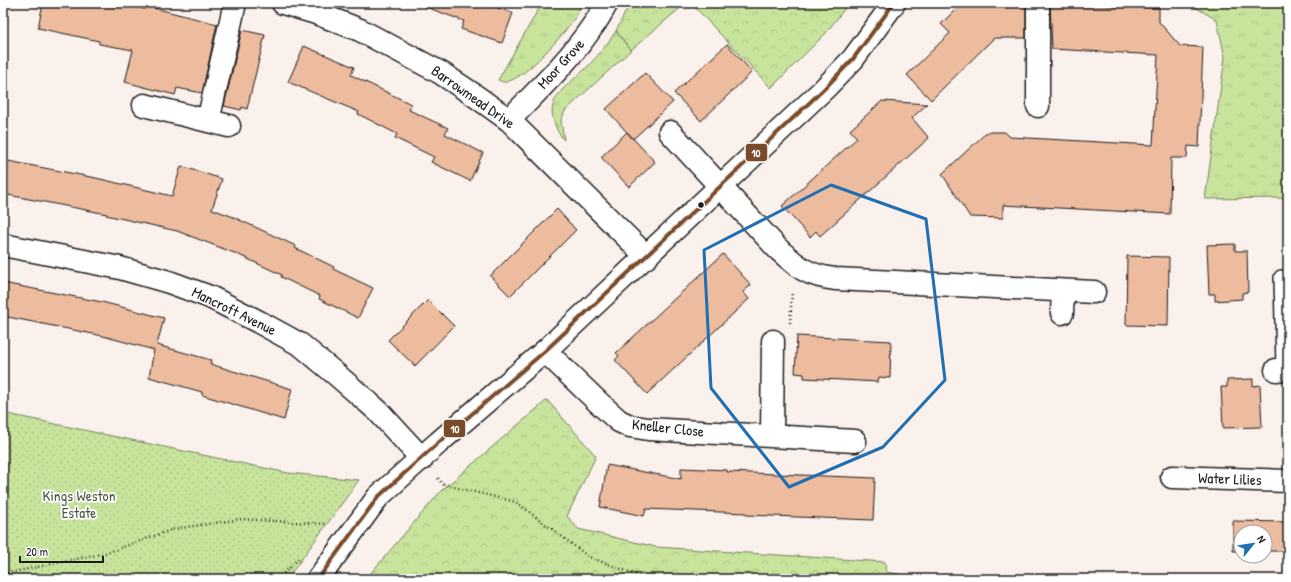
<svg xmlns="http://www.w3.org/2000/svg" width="1291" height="582" font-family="'Patrick Hand',sans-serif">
<defs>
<pattern id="grass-tufts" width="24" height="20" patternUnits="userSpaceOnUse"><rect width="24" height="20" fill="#c8e49c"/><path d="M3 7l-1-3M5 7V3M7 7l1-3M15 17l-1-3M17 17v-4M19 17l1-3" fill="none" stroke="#abc386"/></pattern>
<pattern id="forest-crowns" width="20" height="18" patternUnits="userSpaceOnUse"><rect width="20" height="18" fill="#c8e49c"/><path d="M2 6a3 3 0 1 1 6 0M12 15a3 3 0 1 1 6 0" fill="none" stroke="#abc386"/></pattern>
<pattern id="park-dots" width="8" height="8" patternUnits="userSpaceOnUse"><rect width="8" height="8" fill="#c8e49c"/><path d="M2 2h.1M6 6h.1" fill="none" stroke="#abc386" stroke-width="1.8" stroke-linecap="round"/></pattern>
</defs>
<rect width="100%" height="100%" fill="#fbf1ec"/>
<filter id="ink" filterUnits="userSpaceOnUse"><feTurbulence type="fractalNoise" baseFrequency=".025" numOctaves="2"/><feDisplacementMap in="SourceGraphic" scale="8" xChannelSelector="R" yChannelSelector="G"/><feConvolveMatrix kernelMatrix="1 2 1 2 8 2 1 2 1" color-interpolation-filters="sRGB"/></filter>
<g filter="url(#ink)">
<path fill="url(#grass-tufts)" stroke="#72805c" d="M542,3H582C580,8 577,14 574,19C563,35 527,76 509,81C505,83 502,82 498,80Z
M1188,3H1288V198L1205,199L1225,57L1217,20Z
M616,31L631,50L565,111L561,120L564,140C558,133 555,127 553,118C547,94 575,81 589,65C599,55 608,43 616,31Z"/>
<path fill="url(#forest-crowns)" stroke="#72805c" d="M630,3H686L631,50L616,31Z
M691,3H849L825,34L771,88Z
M547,400L596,456L567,516L578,529L656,547L885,562L886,572L928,579H376L370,574L441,491Z"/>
<path fill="url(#park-dots)" stroke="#72805c" d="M3,413L288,473L359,480L287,579H3Z"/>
<path fill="#edbb9e" stroke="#1c1c1c" d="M43,3H117L145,9L146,6L217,24L202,93L177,88L175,95L125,82L133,50L99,44V41L38,28Z
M423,3H484L513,13L502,43L461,29L464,21L423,6Z
M973,3H1026V38H994L931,100L907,75L950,33L941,24L957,8Z
M1050,3L1159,8V22L1180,46L1203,47L1199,147L1188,146L1187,158H1171L1170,214L1003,205V218L970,217L942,174L987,132H1005L1010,137L1153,145L1158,55L1052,49Z
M242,30L265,35L247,109L242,107L241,110L224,106Z
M727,44L752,72L701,121L674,93Z
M304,46L354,67L351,75L411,104L409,110L448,128L445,134L483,153L470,181L431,162L434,157L395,138L397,134L358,114L359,112L288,82Z
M645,73L673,102L633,139L606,109Z
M882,101L927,104L912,118L929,138L820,236L816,231L810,237L782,206L857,138L850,130Z
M627,132L655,162L629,187L601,157Z
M3,160L96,178L172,196L181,166L222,179L212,209L231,216L296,246L295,248L334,267L333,269L373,288L358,318L319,299L320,296L281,277L282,275L237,254L177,231L106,215L107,214L3,194Z
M557,209L576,230L510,296L490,276Z
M1235,244V251H1247L1248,292L1242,293V299L1215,301V294H1209L1207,245Z
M723,254L751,285L743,292L749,299L647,394L615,360L619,356L616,353Z
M1127,256L1169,257L1168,326L1126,325Z
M3,283L102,302L164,318L157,345L211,360L210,364L292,389L284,420L202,395V392L149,377L154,350L103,336L3,316Z
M428,300L454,326L415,366L388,340Z
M797,336L891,341L890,378L879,377L878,382L804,378V374L795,373Z
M1253,379V386L1260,385L1262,427L1223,428L1221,387H1227V380Z
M607,465L681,479V468L727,470V472L875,478L873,520L746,515V513L646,509L644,516L600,507Z
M1233,521L1288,522V551H1265V532H1241V551H1233Z"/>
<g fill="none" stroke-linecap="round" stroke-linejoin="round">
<defs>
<path id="service" d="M1281,277L1283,369"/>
<path id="minor" d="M283,3L316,13L360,30L441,73L474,95L509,120L647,257
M144,105L229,126
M1038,106V3
M509,120C538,90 569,61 592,27C598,20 602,11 607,3
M208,121L235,3
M670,132L778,249C798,267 807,276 836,279L1094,292
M3,245L120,268L169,282L210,297L259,322L301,345L338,376L378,411L422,459
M1062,313L1063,291
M545,351L598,402L619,421L630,426L648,429L855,441
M1276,370L1288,369
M772,436L773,341
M1172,477L1288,481"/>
<path id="tertiary" d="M318,579L378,497L438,443L545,351L824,89L853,59L894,3"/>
</defs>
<use href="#service" stroke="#1c1c1c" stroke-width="16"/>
<use href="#minor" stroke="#1c1c1c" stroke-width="25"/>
<use href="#tertiary" stroke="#1c1c1c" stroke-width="25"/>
<path stroke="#1c1c1c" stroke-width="2.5" stroke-dasharray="1 3" stroke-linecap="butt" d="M790,323L792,292
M438,478L442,484L516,502L589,557L648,579
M3,574L106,553L174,529L241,519L327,524
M278,579L300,557"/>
<use href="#service" stroke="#fff" stroke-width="13"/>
<use href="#minor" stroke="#fff" stroke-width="22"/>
<use href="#tertiary" stroke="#fff" stroke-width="22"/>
<defs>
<path id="bus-1" d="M318,579L378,497L438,443L545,351L824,89L853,59L894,3"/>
</defs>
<use href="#bus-1" stroke="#fff" stroke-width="7"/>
<use href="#bus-1" stroke="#7a4b2a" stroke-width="4"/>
</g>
</g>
<path fill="none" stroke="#1f6fb2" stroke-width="3" stroke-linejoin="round" d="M831,185L926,219L945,380L883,447L789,487L711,388L704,250Z"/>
<circle fill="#1c1c1c" stroke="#fff" stroke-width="1.5" cx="701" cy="205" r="3.5"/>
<g text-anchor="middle" stroke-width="3.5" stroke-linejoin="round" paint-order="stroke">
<g font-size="15" fill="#1c1c1c" stroke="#fff">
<text transform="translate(561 64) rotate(-48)" y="5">Moor Grove</text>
<text transform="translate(473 97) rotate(35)" y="5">Barrowmead Drive</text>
<text transform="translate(234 311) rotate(26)" y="5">Mancroft Avenue</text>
<text transform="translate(668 428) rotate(6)" y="5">Kneller Close</text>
<text transform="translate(1230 479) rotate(2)" y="5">Water Lilies</text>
</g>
<g font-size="15" fill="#505842" stroke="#fff">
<text x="79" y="501">Kings Weston<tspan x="79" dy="17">Estate</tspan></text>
</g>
</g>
<g stroke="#fff" stroke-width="1.5">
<rect x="745" y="143" width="23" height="19" rx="4" fill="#7a4b2a"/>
<rect x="443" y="419" width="23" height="19" rx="4" fill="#7a4b2a"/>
</g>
<g font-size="11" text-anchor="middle" font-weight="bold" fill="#fff">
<text x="756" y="157">10</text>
<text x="455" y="433">10</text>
</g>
<rect width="1291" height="582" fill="none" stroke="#fff" stroke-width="16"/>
<rect x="8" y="8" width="1275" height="566" fill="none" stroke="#1c1c1c" stroke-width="1.5" filter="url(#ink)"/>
<g transform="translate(1253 544) rotate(60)"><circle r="19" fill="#ffffff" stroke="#a4a4a4"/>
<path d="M0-3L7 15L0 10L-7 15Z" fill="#1f6fb2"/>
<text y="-6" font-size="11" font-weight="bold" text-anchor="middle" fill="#1c1c1c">N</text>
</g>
<path d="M20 556v6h83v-6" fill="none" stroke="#1c1c1c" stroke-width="2"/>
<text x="26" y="556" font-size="12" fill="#1c1c1c" stroke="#ffffff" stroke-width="3" paint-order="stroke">20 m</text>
</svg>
